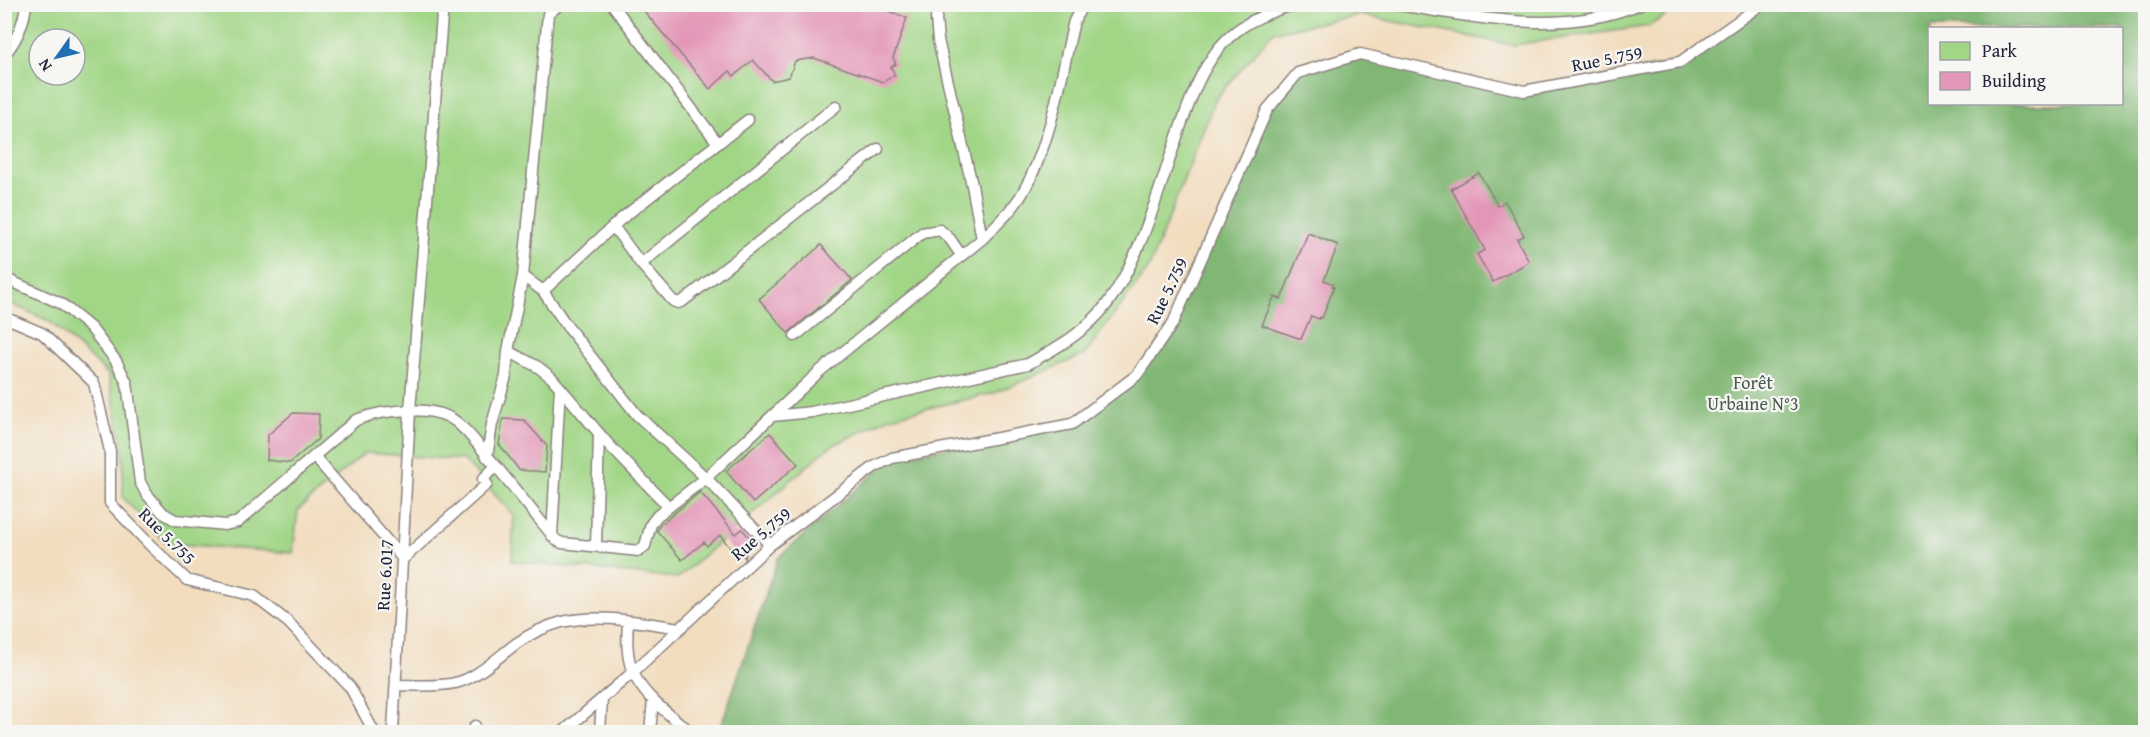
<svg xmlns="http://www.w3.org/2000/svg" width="2150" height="737" font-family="'Gentium Book Plus',serif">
<rect width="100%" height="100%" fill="#f6f6f2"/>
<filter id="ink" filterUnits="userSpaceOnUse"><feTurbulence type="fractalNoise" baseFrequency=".0167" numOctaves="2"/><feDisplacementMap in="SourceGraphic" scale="12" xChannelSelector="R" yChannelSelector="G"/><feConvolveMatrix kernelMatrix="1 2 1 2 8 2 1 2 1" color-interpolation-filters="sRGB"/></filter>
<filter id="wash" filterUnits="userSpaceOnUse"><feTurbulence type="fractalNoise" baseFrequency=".008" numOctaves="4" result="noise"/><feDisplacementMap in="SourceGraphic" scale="24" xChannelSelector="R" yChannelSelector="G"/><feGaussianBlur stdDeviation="1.35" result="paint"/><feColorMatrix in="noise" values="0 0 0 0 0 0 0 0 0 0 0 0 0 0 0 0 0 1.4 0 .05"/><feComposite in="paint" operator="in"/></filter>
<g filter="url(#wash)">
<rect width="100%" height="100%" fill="#f2ddbf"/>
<path fill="#a2d687" stroke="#627c61" stroke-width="1.5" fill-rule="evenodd" d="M5,5H1683L1649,26L1513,45L1360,15L1273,32L1215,100L1149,268L1084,355L994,393L890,417L828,448L678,578L512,561L514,516L464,460L365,453L298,510L293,553L166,543L123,498V449L108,374L49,321L5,301ZM39,39H75V75H39Z"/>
<path fill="#81b774" stroke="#526c58" stroke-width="1.5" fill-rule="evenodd" d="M1762,5H2145V732H719L778,558L892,458L1072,424L1137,375L1173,323L1267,110L1298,73L1360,54L1524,91L1680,62ZM1930,28H2122V104H1930Z"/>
<g id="blocks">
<path fill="#e396b7" d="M638,4H870L907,18L893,58L896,64L891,67L895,75L883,82L814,58L795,61L789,77L772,81L753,60L734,76L730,71L710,89Z
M1479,173L1498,206L1505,201L1524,236L1517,239L1529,262L1493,282L1477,254L1485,250L1451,189Z
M1308,233L1338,245L1324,280L1333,284L1332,286L1334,287L1322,318L1320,317L1319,319L1311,316L1301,339L1262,325L1274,297L1281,299Z
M821,245L852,280L788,333L759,299Z
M293,413L319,414L318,439L290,463L267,460L268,435Z
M503,419L524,420L547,446L545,472L519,470L499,444Z
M770,433L798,464L753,503L726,471Z
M700,492L736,534L742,529L750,538L745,558L739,551L735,554L720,535L707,546L704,542L682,560L657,531L660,525Z"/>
</g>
</g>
<g filter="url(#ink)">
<use href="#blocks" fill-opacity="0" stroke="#8a807d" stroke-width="1.5"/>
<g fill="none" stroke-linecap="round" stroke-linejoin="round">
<defs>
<path id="service" d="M612,4L717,142
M938,4L936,19L938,40L972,185L982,239
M1393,4C1473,17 1562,37 1640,4
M4,55C17,40 24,24 26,4
M613,226L641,264L673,301L678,303L683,301L878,149
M641,264L836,106
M4,278L60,303L69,310L91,328L116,361L127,383L140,482L146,493L163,513L175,520L225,525L238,522L356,420C381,410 432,404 455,421C469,431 484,453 496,466L483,479
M543,291L621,219L748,120
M4,317L42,333L94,383L110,451V503L151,546L187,580L254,596L288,622L350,687L374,732
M795,336L922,233L940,230L950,239L961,255
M508,351L538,367L552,378L609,445L668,506
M772,416L812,412L1028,364C1058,347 1086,332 1107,304C1141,259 1160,185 1179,131C1192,94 1207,50 1242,27C1259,16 1278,9 1297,4
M314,456L403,559L487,484
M487,457L492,424L506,376L508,351L523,276L548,14L560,4
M496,466L556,540L562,543L639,551L645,546L651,524L657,516L706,478L637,415L567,326L543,291L523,276
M552,536L560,387
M770,545L706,478L820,371L982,239C996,225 1012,211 1022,194C1051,145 1061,76 1074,21L1083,4
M596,546L599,434
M628,621C627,637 626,657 633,672C644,698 670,715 691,732
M396,685C413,685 438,687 455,683C476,679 499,656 517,643C530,634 547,626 562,622C601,613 642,623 681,628
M393,732L410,410L443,4
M474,732L475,726
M517,732V730
M563,732L633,672L770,545L874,467L892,458L1072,424L1137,375L1173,323L1267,110L1298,73L1360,54L1524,91L1680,62L1762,4
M600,732L602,699
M650,732L653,700"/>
</defs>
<use href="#service" stroke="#8a807d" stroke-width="13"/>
<use href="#service" stroke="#fff" stroke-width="10"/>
</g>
</g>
<g text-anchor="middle" stroke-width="4.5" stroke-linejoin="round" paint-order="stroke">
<g font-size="18" fill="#22223b" stroke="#f6f6f2">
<text transform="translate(1607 59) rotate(-11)" y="6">Rue 5.759</text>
<text transform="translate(1167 291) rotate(-64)" y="6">Rue 5.759</text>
<text transform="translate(761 534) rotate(-40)" y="6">Rue 5.759</text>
<text transform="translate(167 536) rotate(45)" y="6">Rue 5.755</text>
<text transform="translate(385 575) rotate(-87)" y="6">Rue 6.017</text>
</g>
<g font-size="18" fill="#485852" stroke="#f6f6f2">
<text x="1753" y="389">Forêt<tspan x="1753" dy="21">Urbaine N°3</tspan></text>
</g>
</g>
<rect width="2150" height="737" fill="none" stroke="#f6f6f2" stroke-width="24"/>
<rect x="1928" y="27" width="195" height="78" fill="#f6f6f2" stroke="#a1a1a9" stroke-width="1.5"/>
<rect x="1940" y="42" width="30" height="18" fill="#a2d687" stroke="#a1a1a9" stroke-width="1.5"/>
<text x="1982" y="57" font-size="18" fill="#22223b">Park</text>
<rect x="1940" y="72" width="30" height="18" fill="#e396b7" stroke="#a1a1a9" stroke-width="1.5"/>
<text x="1982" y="87" font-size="18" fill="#22223b">Building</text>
<g transform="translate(57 57) rotate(236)"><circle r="28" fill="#f6f6f2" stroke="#a1a1a9" stroke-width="1.5"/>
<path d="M0-4.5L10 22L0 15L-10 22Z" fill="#1f6fb2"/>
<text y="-9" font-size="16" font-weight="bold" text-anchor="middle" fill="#22223b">N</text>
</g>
</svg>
